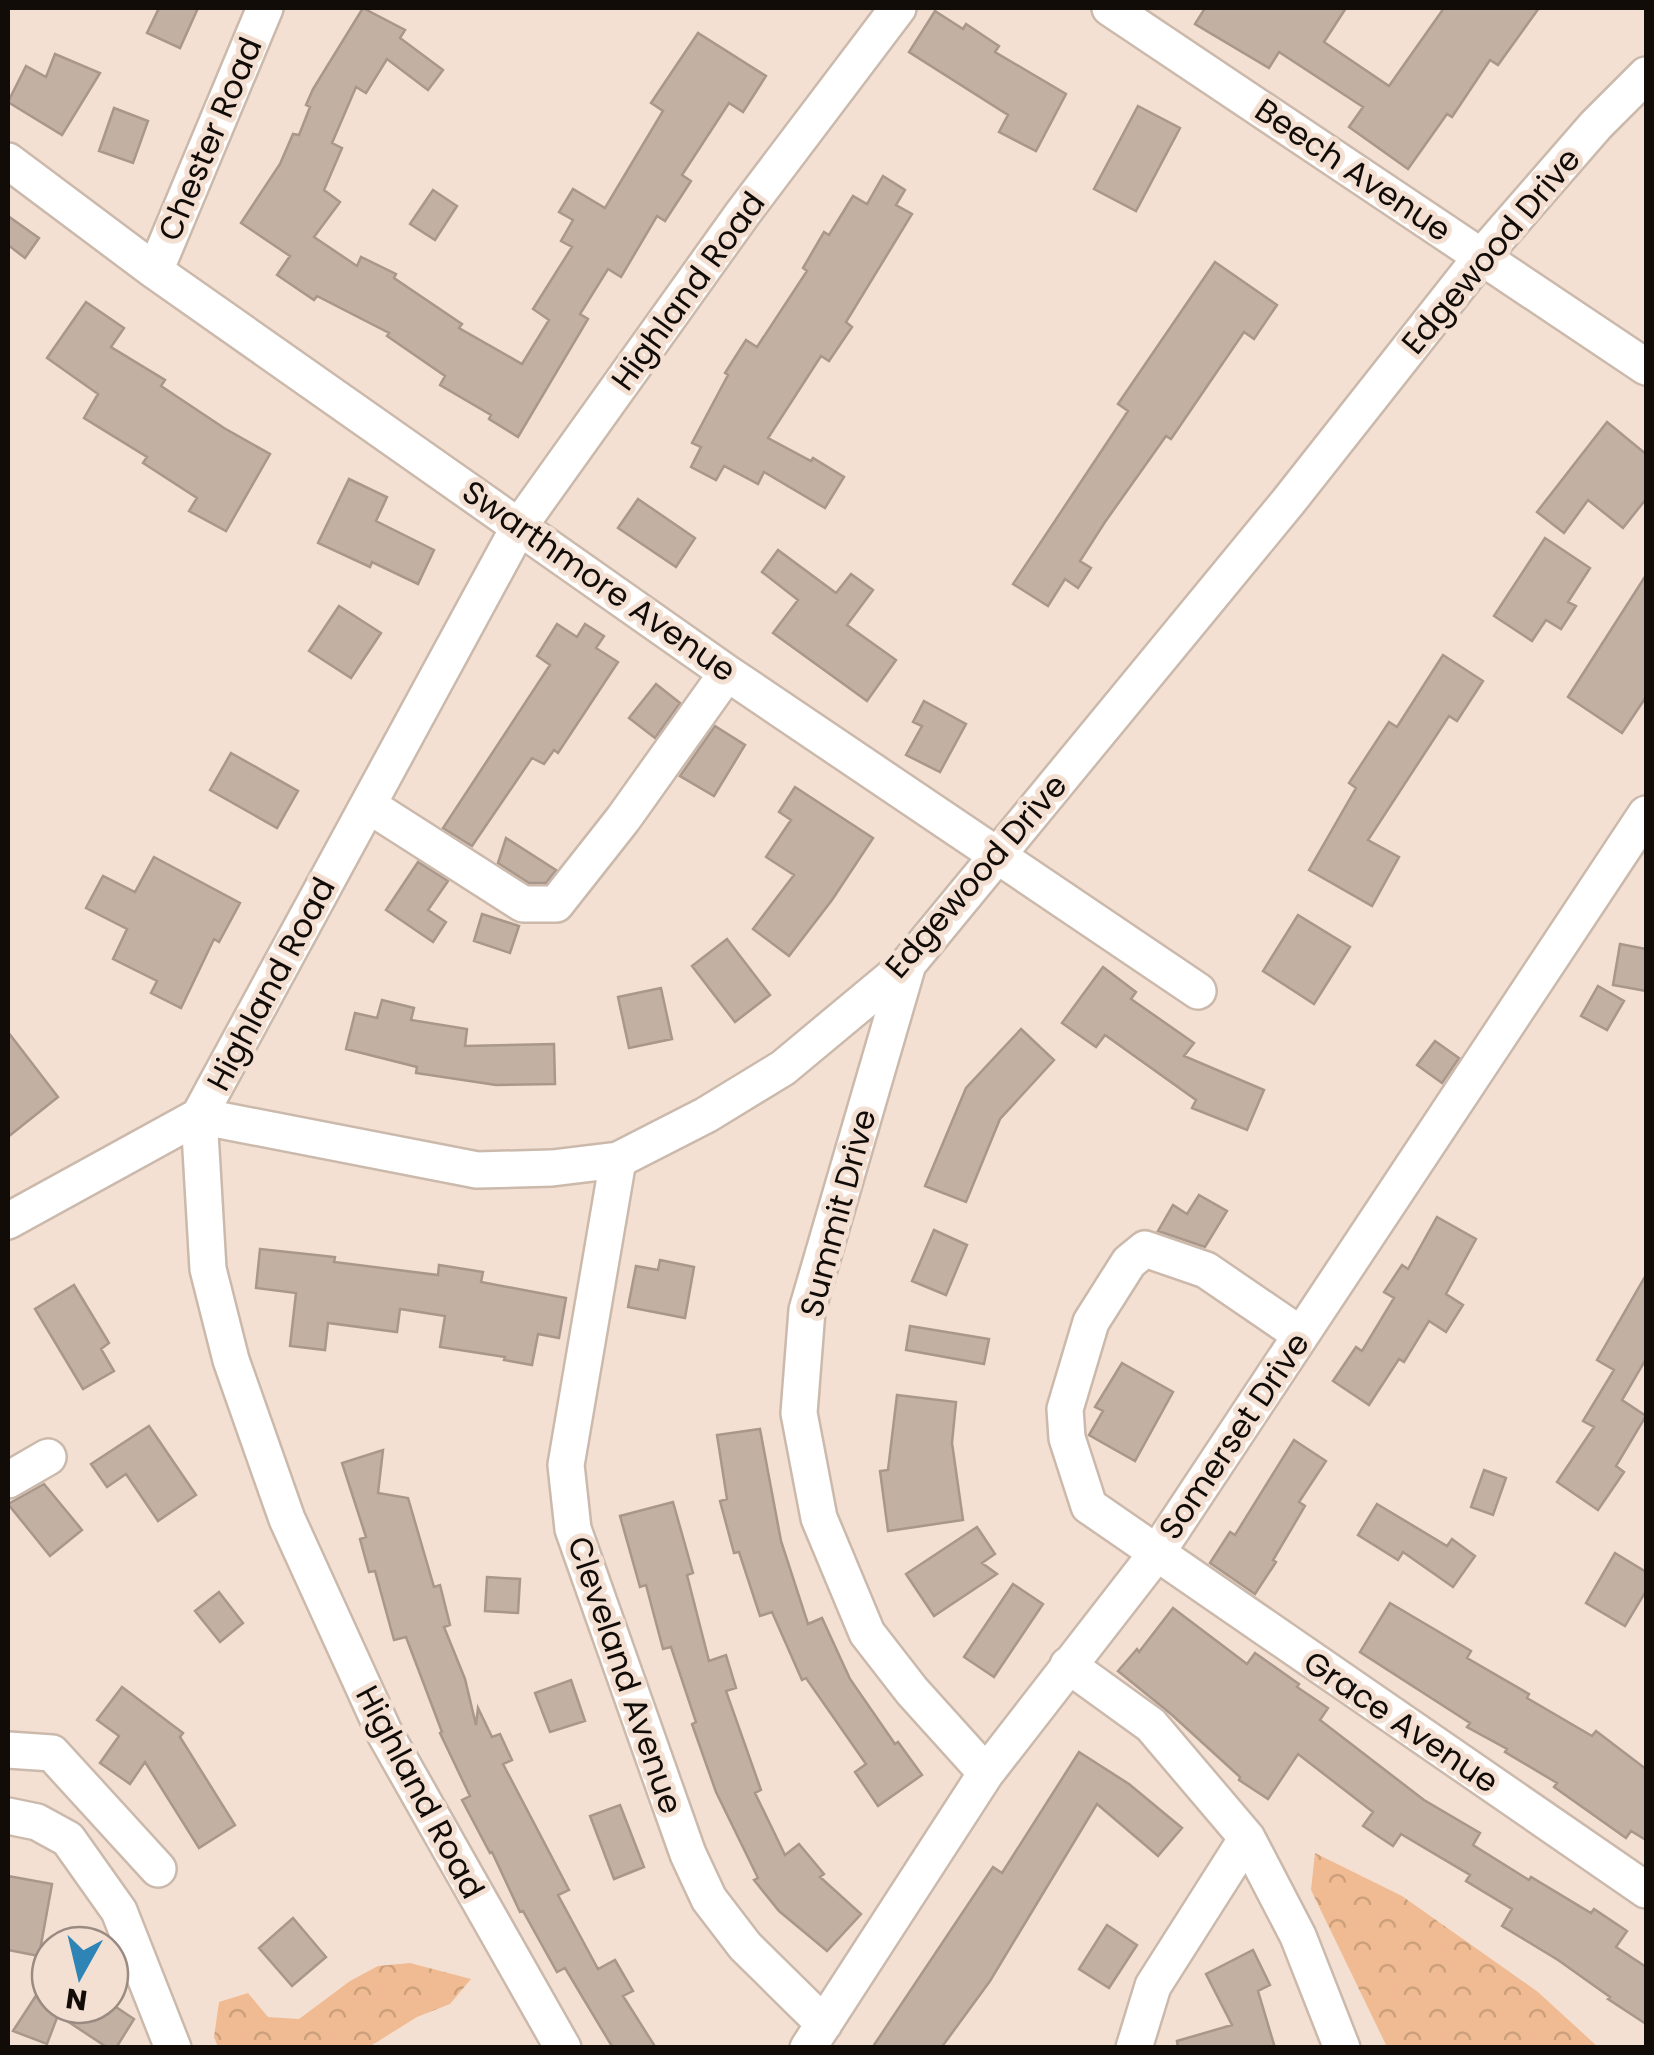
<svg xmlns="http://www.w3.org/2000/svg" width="1654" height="2055" font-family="Poppins,sans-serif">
<defs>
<pattern id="forest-crowns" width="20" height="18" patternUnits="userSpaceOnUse" patternTransform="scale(2.5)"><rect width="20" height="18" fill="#f0bb92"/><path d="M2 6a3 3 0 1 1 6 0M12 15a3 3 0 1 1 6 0" fill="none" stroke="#cda07c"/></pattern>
</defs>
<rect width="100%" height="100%" fill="#f3e0d3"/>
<path fill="url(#forest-crowns)" d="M1315,1853L1402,1896L1538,1992L1598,2047H1387L1311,1890Z
M410,1963L471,1979L450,2004L417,2017L369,2047H218L214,2037L219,2002L248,1993L268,2017L299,2019L350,1981L378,1966Z"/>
<path fill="#c2b0a3" stroke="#a8978a" stroke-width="2.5" d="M159,8H198L180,48L147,33Z
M363,8L405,30L400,38L443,70L428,90L387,59L366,93L356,87L332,143L342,148L324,190L340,202L314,237L357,266L361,257L396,274L394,278L462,324L459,328L522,364L549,320L533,309L572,247L561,241L573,220L559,212L573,189L605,208L663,111L651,103L698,33L766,76L743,112L729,103L682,175L691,181L665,221L657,216L621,277L608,269L580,314L588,319L518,437L489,419L491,415L440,385L445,376L387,336L389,333L317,296L314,300L277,275L290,256L241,223L280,164L293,134L299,135L310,107L306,105L313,89Z
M1205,8H1346L1324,42L1389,86L1444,8H1539L1498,65L1490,60L1452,117L1447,114L1408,169L1349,127L1363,107L1279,52L1269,68L1195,24Z
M935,11L963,29L966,24L999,46L995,52L1066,94L1036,151L999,132L1008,115L909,52Z
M55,54L100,73L62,135L8,102L26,66L46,77Z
M1138,106L1180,128L1136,211L1094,189Z
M114,108L148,121L133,163L99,151Z
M883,176L905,190L896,205L912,214L846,322L852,327L829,361L821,356L768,438L811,461L813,458L844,477L825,508L764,472L758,484L724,466L716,480L691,467L701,447L692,443L728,375L725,373L746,340L757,347L807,271L803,268L824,232L829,235L853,196L867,204Z
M433,190L457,206L435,240L410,224Z
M8,216L39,238L25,258L8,245Z
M1215,262L1277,305L1254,339L1244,332L1171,439L1166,436L1105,522L1080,561L1091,568L1078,588L1065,579L1048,606L1013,584L1128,411L1118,404Z
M86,302L124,328L111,347L165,380L161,386L224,428L270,454L226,531L189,511L197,498L143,463L147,457L84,418L98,394L47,358Z
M1607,422L1646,454V499L1623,528L1588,500L1564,533L1537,512Z
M349,479L387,497L376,521L434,550L418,584L372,562L370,567L318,543Z
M638,499L695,538L676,567L618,528Z
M1545,538L1590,568L1568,602L1576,606L1561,629L1546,620L1532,641L1494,616Z
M778,550L836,593L851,574L873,590L847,625L896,660L867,701L773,633L798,600L762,572Z
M1646,575V697L1622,733L1568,697Z
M339,606L381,633L351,678L309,651Z
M557,624L577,637L585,624L604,636L596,648L618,662L558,753L554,750L544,764L532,758L472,846L443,828L550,665L537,656Z
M1443,655L1483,681L1457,721L1449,716L1368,840L1399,857L1372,906L1309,870L1356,788L1349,783L1389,722L1397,727Z
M656,684L680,703L655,738L629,718Z
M924,701L966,724L940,772L906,755L922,726L913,722Z
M715,726L745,745L714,796L680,776Z
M231,753L298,791L277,828L210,790Z
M795,787L873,838L832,900L789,956L753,929L794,875L766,857L791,820L779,812Z
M506,838L556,870L546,883H529L498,863Z
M154,857L240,903L219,942L214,939L181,1008L151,993L157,981L113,959L127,929L86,908L103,876L135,892Z
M418,862L448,881L428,910L446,922L433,942L386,910Z
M482,914L519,926L510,953L474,941Z
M1298,915L1350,947L1314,1004L1263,971Z
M727,939L770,995L735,1022L692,966Z
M1620,944L1646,949V991L1613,985Z
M1103,967L1136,992L1131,999L1194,1043L1184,1056L1264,1090L1247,1130L1192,1108L1196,1100L1105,1035L1096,1047L1062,1023Z
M1598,986L1624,1001L1607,1030L1581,1016Z
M661,988L672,1039L629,1048L618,997Z
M382,1000L414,1008L411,1020L467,1029L465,1046L554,1044L555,1084L496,1085L416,1073L417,1067L346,1049L355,1013L377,1018Z
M1021,1029L1054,1060L1000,1119L966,1202L925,1186L966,1088Z
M8,1032L58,1097L8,1137Z
M1435,1041L1459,1058L1442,1083L1417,1065Z
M1199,1195L1227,1211L1205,1247L1158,1231L1173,1205L1187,1214Z
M1437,1217L1476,1239L1446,1294L1463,1305L1446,1332L1429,1321L1404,1362L1399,1359L1369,1405L1333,1381L1356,1347L1362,1351L1394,1298L1384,1292L1402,1265L1408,1269Z
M934,1230L967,1245L946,1295L912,1281Z
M260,1249L335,1257L334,1262L438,1275L439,1265L483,1272L481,1282L566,1298L559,1338L538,1334L532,1365L504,1360L505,1357L440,1347L445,1316L400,1309L397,1332L328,1323L325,1350L290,1346L296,1293L256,1288Z
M660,1260L694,1267L685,1318L628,1307L636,1266L658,1270Z
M1646,1275V1359L1622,1400L1646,1416L1616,1466L1624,1472L1598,1510L1557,1482L1594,1427L1583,1421L1614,1370L1597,1360Z
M74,1285L109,1343L101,1349L114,1371L83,1389L35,1309Z
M910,1326L989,1339L984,1364L906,1350Z
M1122,1363L1173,1392L1135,1461L1089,1435L1103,1411L1095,1407Z
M897,1395L956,1402L952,1443L963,1520L888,1531L880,1471L888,1470Z
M149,1426L196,1495L158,1521L126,1474L107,1487L91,1464Z
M760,1429L781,1541L808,1624L822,1618L850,1679L895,1744L898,1742L922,1775L878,1806L855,1772L866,1764L806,1678L802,1680L772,1612L760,1616L739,1552L734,1553L720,1501L727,1499L717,1435Z
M1294,1440L1326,1461L1299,1502L1305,1506L1273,1560L1276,1562L1255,1594L1210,1563L1230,1532L1235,1535Z
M383,1450L378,1493L408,1498L434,1587L440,1585L450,1625L444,1627L465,1679L476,1725L478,1708L492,1737L500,1734L512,1760L503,1764L569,1890L558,1895L598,1969L615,1960L633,1991L623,1996L656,2048H613L565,1968L557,1972L523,1911L520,1912L492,1852L490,1853L462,1800L470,1796L440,1733L442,1732L406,1637L394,1640L375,1571L369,1572L360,1539L366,1537L342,1463Z
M1484,1470L1506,1478L1493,1515L1471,1507Z
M44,1484L82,1530L50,1556L8,1504Z
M673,1502L693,1573L687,1575L709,1661L726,1655L736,1688L726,1691L761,1790L755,1793L785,1855L799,1844L824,1874L820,1877L861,1914L827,1951L779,1911L754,1880L758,1878L716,1792L692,1724L696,1722L671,1647L663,1649L646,1585L640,1587L620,1516Z
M1377,1504L1447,1546L1452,1539L1475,1556L1453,1587L1403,1552L1398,1560L1358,1535Z
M977,1527L995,1554L982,1563L997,1574L934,1616L906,1574Z
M1615,1553L1646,1572V1591L1625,1626L1586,1603Z
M487,1577L520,1579L518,1613L485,1611Z
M1013,1584L1043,1604L994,1677L964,1657Z
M219,1592L243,1623L220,1642L195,1611Z
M1390,1603L1471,1651L1467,1658L1529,1694L1527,1698L1592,1736L1596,1731L1646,1769V1840L1631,1831L1626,1838L1554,1787L1557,1783L1505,1752L1507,1749L1467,1727L1470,1723L1360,1652Z
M1173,1608L1247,1664L1255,1653L1299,1684L1297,1687L1328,1708L1320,1720L1424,1800L1480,1833L1473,1845L1529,1880L1531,1877L1591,1913L1594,1909L1627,1931L1616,1947L1646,1967V2024L1608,1999L1610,1997L1558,1960L1502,1926L1512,1909L1466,1881L1470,1875L1401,1834L1393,1846L1363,1826L1373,1812L1298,1754L1268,1799L1239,1780L1240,1777L1171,1714L1118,1671L1137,1649L1139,1652Z
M571,1680L585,1721L550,1732L535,1693Z
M122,1687L183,1733L180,1737L235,1825L199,1848L145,1762L130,1784L100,1763L119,1736L97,1720Z
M1079,1752L1129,1784L1182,1828L1158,1856L1097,1804L990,1981L941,2048H872L993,1867L1002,1873Z
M620,1805L644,1867L614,1879L590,1816Z
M8,1876L52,1884L39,1956L8,1950Z
M293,1918L326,1957L292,1986L259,1948Z
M1107,1925L1137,1945L1109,1988L1079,1969Z
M1253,1950L1270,1985L1258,1991L1275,2048H1178L1177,2041L1232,2025L1206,1974Z
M50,1974V2005H113L134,2019L116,2048H108L58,2015L47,2044L13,2031Z"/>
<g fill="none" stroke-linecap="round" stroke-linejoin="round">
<defs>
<path id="minor" d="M1110,8L1646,367
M8,161L155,271L727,673L1198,991
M155,271L265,8
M368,805L523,904H556L623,819L727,673
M908,964L807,1310L799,1413L819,1518L867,1633L912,1691L986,1773
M618,1160L566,1465L573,1529L688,1854L709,1899L745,1946L824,2024
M8,1221L199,1116L477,1170L552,1168L618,1160L706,1115L783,1068L908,964L1288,502L1482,256L1596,125L1646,75
M1301,1335L1206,1270L1145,1249L1129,1262L1091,1322L1065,1409L1067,1438L1089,1506L1646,1890
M8,1480L48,1457
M1068,1665L1151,1725L1247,1838L1298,1936L1342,2048
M8,1750L52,1753L158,1869
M8,1816L37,1822L68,1839L119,1911L173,2048
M563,2048L384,1732L287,1519L231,1360L208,1269L199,1116L520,525L743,213L898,8
M808,2048L986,1773L1156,1554L1646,814
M1134,2048L1153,1986L1247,1838"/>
</defs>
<use href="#minor" stroke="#cbb9ac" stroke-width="40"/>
<use href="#minor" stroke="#fff" stroke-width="35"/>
</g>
<g text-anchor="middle" stroke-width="10" stroke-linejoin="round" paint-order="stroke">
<g font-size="32" fill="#120c08" stroke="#f3e0d3">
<text transform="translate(210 139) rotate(-67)" y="11">Chester Road</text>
<text transform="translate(1353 170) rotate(34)" y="11">Beech Avenue</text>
<text transform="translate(1491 251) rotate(-50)" y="11">Edgewood Drive</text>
<text transform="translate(688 291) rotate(-54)" y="11">Highland Road</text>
<text transform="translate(599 581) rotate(35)" y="11">Swarthmore Avenue</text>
<text transform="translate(976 876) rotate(-49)" y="11">Edgewood Drive</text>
<text transform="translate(271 984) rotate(-62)" y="11">Highland Road</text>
<text transform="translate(838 1213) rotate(-75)" y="11">Summit Drive</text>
<text transform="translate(1234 1436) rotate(-56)" y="11">Somerset Drive</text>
<text transform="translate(625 1675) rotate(71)" y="11">Cleveland Avenue</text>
<text transform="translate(1401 1722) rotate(34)" y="11">Grace Avenue</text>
<text transform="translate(420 1792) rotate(62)" y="11">Highland Road</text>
</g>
</g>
<rect width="1654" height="2055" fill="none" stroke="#120c08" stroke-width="20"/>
<g transform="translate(80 1975) rotate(188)"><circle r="48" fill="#f3e0d3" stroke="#998b82" stroke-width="2.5"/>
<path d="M0-8L18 38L0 25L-18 38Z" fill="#2e84b4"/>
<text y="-15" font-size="28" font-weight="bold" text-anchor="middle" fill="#120c08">N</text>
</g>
</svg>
